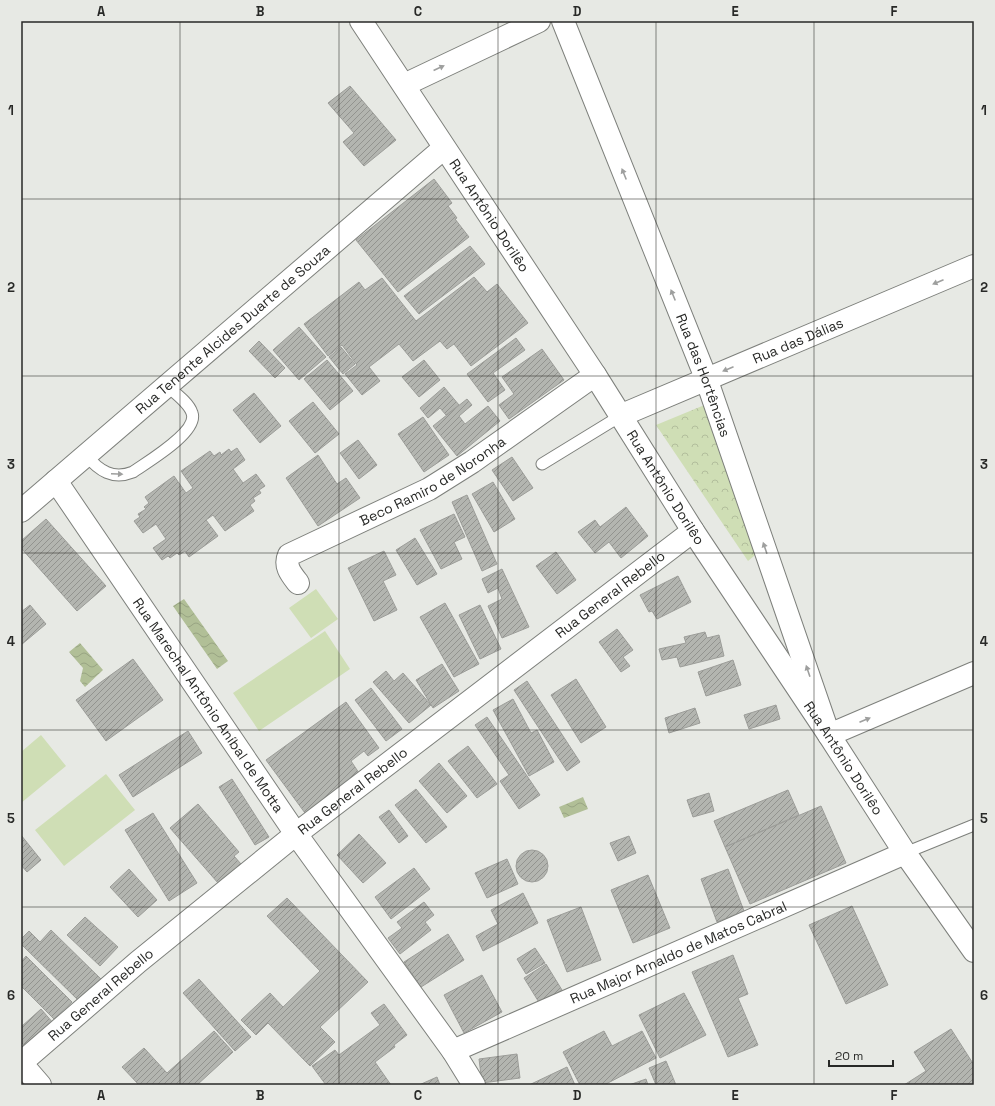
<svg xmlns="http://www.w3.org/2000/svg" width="995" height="1106" font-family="'Space Grotesk',sans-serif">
<defs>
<pattern id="park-crowns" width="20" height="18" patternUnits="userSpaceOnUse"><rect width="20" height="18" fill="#cfdeb5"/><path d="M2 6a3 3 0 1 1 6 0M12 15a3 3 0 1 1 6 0" fill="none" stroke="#b2be9c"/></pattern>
<pattern id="water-waves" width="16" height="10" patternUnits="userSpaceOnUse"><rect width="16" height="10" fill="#b1bf97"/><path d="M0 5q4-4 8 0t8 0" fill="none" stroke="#98a482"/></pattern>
<pattern id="building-hatch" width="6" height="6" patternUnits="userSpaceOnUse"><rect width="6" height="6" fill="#b3b5b0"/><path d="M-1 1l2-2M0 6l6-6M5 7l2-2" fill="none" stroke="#92938f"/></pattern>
</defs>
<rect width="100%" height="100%" fill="#e7e9e4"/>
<path fill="url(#park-crowns)" d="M707,404L765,547L748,561L656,425Z"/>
<path fill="#cfdeb5" d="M316,589L338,619L311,638L289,608Z
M325,631L350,669L259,731L233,693Z
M41,735L66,766L21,803V752Z
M106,774L135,810L64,866L35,830Z"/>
<path fill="url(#water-waves)" d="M184,599L228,661L217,669L173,606Z
M80,643L103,670L85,687L80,681L83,668L69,652Z
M583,797L588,809L564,818L559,807Z"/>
<path fill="url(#building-hatch)" stroke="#9c9d99" d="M350,86L396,140L364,166L343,142L354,133L328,103Z
M434,179L452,203L448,206L457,218L455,219L469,237L398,292L356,240Z
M470,246L485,264L419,314L404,296Z
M474,277L487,292L497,284L528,323L471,366L454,344L447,349L440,341L413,361L399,344L369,367L380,381L362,395L345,374L357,365L342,345L328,356L304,324L359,282L365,290L382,278L416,321Z
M299,327L326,357L299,380L273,350Z
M516,338L525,350L493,373L505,390L488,402L467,374Z
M259,341L285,368L275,378L249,351Z
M341,347L355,364L343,374L329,357Z
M542,349L564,380L509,419L499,405L514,394L502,377Z
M327,360L353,391L330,410L304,379Z
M424,360L440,380L419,397L402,377Z
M444,387L459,405L446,415L440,408L428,418L420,408Z
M254,393L281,426L260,443L233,410Z
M467,399L472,405L459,416L465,424L488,406L500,421L457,456L433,426Z
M313,402L339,434L315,453L289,421Z
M423,417L449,455L424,472L398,434Z
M358,440L377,465L359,479L340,453Z
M237,448L245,460L233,469L243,483L256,474L265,486L259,490L261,493L253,498L255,501L250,505L254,511L225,531L213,515L206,520L218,536L189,557L185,551L179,555L177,553L170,558L168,556L162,560L153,548L166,539L156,524L143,533L134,521L140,517L138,514L146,509L144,507L149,503L145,497L174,476L186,493L193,488L181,471L210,451L214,456L220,452L221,455L229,449L231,452Z
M318,455L337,484L346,478L360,498L318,526L286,478Z
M512,457L533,488L513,501L492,470Z
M493,482L515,519L494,532L472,494Z
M467,495L497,564L482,571L452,502Z
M626,507L648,536L621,558L609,542L595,553L578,532L595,520L600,527Z
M454,514L465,537L454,542L462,559L441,569L420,530Z
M46,519L106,586L77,611L21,548V541Z
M415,538L437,574L417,585L396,550Z
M384,551L396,575L383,581L397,610L374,621L348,568Z
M556,552L576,580L557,594L536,566Z
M502,569L529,627L502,638L488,606L502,599L498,588L488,593L482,579Z
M678,576L691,602L657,619L652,611L649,612L640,595Z
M445,603L479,664L454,677L420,617Z
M30,605L46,624L21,645V612Z
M480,605L501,649L480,659L459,615Z
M617,629L633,650L623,657L630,666L621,672L599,642Z
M705,632L707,638L719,635L724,656L680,667L677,657L662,660L659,649L686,643L684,637Z
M133,659L163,700L106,741L76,700Z
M733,660L741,685L706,696L698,672Z
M442,664L459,691L433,708L416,680Z
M386,671L394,681L403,673L431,705L409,723L373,682Z
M576,679L606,727L581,743L551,695Z
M527,681L580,762L567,771L514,690Z
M371,688L402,729L386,741L355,700Z
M513,699L531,733L537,730L554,762L529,776L493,710Z
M346,702L379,748L368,756L364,751L351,761L359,773L305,813L266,760Z
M776,705L780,719L749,729L744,715Z
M695,708L700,723L669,733L665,718Z
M487,717L540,795L519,809L500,781L509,775L475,725Z
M188,731L202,753L133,797L119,775Z
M468,746L497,784L477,798L448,761Z
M439,763L467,796L447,813L419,781Z
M232,779L269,837L255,845L219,787Z
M416,789L447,827L426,843L395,805Z
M788,790L799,815L725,847L714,821Z
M709,793L714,811L693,817L687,800Z
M198,804L239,852L234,856L241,864L218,883L170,828Z
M821,806L846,863L750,904L725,847Z
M389,810L408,836L399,843L379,817Z
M153,813L197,883L169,901L125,830Z
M359,834L386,863L363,883L337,855Z
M21,835L41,860L27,872L21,865Z
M629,836L636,853L618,861L610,843Z
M516 866a16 16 0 1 1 32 0a16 16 0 1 1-32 0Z
M507,859L518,884L487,898L475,873Z
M414,868L430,889L391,919L375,897Z
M129,869L157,900L138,917L110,887Z
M728,869L744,911L717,922L701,879Z
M648,875L670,928L633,943L611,890Z
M523,893L538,923L483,951L476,936L498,924L491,910Z
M287,898L368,982L320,1027L335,1042L310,1066L268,1023L256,1035L241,1020L270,993L283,1007L320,971L267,916Z
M424,902L434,915L425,922L431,930L400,954L388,938L402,928L397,922Z
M852,906L888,985L846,1004L809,925Z
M581,907L601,960L567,972L547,920Z
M85,917L118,947L100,966L67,935Z
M51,930L103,981L81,1003L21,944V939L29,931L40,942Z
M448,934L464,960L421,987L404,962Z
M535,948L545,963L526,974L517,959Z
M733,955L748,994L738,998L758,1045L728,1057L692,972Z
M26,956L72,1002L54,1019L21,986V962Z
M546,964L562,990L540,1004L524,978Z
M482,975L502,1012L464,1033L444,995Z
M199,979L251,1037L235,1051L183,993Z
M684,993L706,1035L660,1058L639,1015Z
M384,1004L407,1035L394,1045L395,1047L375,1062L391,1085H326L312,1066L335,1050L339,1055L380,1025L371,1013Z
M41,1009L54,1024L27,1048L21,1042V1027Z
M951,1029L974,1065V1085H904L926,1071L914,1052Z
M214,1031L233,1052L197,1085H139L122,1067L144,1048L167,1073Z
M604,1031L612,1046L642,1031L656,1058L604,1085H580L563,1052Z
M517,1054L520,1078L482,1083L479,1059Z
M666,1061L676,1085H656L649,1068Z
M567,1067L575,1085H529Z
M437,1077L440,1085H419Z
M646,1079L648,1085H629Z"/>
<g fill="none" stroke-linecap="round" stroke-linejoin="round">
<defs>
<path id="lane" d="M86,455C99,471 113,480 133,472C147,462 199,432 192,413C189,403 175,393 167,386
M542,464L622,415
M905,853L974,825"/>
<g id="street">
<path id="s1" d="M563,21L706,378L829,735L974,673"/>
<path d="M404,85L539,21"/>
<path id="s2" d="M622,415L974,266"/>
<path id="s3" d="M56,481L296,834L453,1051L474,1085"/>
<path id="s4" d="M21,511L444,148"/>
<path id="s5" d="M298,583C291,574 284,566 289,555L429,489L472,462L595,375"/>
<path id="s6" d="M453,1051L905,853"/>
<path id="s7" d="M21,1063L138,962L296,834L693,531"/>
<path d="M21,1063L40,1085"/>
</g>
<g id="secondary">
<path id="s8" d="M361,21L595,375L693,531L829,735L905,853L974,951"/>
</g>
</defs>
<use href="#lane" stroke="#7e807c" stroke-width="13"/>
<use href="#street" stroke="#7e807c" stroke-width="24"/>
<use href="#secondary" stroke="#7e807c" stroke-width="24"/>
<use href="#lane" stroke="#fff" stroke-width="11"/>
<use href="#street" stroke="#fff" stroke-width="22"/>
<use href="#secondary" stroke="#fff" stroke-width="22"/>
</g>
<defs><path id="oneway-solid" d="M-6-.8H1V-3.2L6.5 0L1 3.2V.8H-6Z"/></defs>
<g fill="#9e9f9e">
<use href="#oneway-solid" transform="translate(439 68) rotate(-25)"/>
<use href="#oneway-solid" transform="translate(624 174) rotate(-112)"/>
<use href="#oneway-solid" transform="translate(938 282) rotate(157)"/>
<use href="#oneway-solid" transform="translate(673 295) rotate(-112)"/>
<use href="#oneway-solid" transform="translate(728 369) rotate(157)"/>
<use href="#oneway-solid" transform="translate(117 474) rotate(3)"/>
<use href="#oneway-solid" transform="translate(765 548) rotate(-109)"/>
<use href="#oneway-solid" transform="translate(808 671) rotate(-109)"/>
<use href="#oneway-solid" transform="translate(865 720) rotate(-23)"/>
</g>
<path fill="none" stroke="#282927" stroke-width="1" stroke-opacity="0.55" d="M180,21V1085M339,21V1085M498,21V1085M656,21V1085M814,21V1085M21,199H974M21,376H974M21,553H974M21,730H974M21,907H974"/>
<g text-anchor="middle" stroke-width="4" stroke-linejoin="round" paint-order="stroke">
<g font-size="14" fill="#282927" stroke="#e7e9e4">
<text dy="5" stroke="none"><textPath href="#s8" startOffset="233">Rua Antônio Dorilêo</textPath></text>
<text dy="5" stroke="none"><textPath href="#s4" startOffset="279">Rua Tenente Alcides Duarte de Souza</textPath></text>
<text dy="5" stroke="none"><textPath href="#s2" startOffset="191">Rua das Dálias</textPath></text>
<text dy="5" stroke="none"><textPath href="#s1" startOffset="381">Rua das Hortências</textPath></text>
<text dy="5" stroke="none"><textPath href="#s5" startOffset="193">Beco Ramiro de Noronha</textPath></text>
<text dy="5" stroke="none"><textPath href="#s8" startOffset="557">Rua Antônio Dorilêo</textPath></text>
<text dy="5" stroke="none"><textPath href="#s7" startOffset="753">Rua General Rebello</textPath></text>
<text dy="5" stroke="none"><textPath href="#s3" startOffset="271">Rua Marechal Antônio Aníbal de Motta</textPath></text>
<text dy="5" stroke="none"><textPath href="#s8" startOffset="881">Rua Antônio Dorilêo</textPath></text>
<text dy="5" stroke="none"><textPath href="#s7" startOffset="429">Rua General Rebello</textPath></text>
<text dy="5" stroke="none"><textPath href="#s6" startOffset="246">Rua Major Arnaldo de Matos Cabral</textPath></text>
<text dy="5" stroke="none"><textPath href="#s7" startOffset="105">Rua General Rebello</textPath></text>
</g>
</g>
<rect width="995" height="1106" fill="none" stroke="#e7e9e4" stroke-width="44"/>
<path d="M829 1060v6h64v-6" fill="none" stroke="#282927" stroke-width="2"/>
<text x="835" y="1060" font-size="12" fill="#282927" stroke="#e7e9e4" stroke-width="3" paint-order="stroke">20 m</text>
<rect x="22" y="22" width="951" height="1062" fill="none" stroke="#282927" stroke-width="1.5"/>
<g font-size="13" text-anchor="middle" font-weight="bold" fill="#282927">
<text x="101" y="16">A</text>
<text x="260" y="16">B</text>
<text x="418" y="16">C</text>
<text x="577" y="16">D</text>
<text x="735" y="16">E</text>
<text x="894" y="16">F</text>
<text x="11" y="115">1</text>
<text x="984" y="115">1</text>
<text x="11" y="292">2</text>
<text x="984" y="292">2</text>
<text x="11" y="469">3</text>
<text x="984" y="469">3</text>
<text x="11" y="646">4</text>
<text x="984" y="646">4</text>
<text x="11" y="823">5</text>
<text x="984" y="823">5</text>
<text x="11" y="1000">6</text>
<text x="984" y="1000">6</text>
<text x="101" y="1100">A</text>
<text x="260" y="1100">B</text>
<text x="418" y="1100">C</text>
<text x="577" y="1100">D</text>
<text x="735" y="1100">E</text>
<text x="894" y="1100">F</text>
</g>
</svg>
